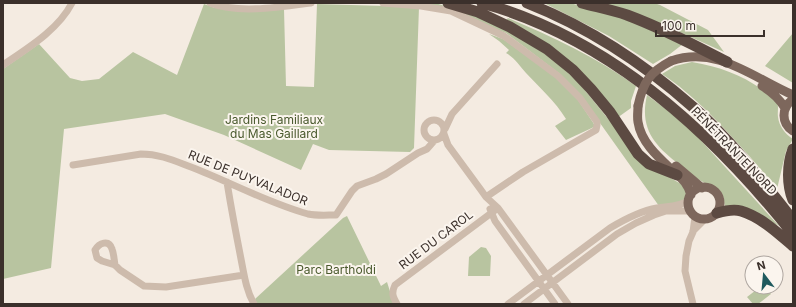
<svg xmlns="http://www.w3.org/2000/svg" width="796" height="307" font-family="Inter,sans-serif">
<rect width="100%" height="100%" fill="#f4ebe1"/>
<path fill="#b8c4a0" d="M423,3H435L452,8L499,25L537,48L560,65L579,83L609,120L669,177L681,184L687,191L686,198L680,202L659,206L595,116L560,74L506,33Z
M544,3H570L616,16L655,31L683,44L670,54L653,64L609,36Z
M601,3H654L660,5L708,30L724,52L673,29Z
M204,4L215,8L284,9L286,86L314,87L317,4L419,7L414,148L410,152L329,150L313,144L301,170L224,135L165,114L64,129L51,268L3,279V69L39,44L70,78L82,81L99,79L133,52L177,75Z
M508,18C553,37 596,57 636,86L631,101V108L617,118L598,92L505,21Z
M793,33V83L765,66Z
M489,34L503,39L557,78L578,100L594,124V127L566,140L555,126L566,119C555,101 540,88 526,73C519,65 515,58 506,53L509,50L499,41Z
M692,62C720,67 740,74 763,90C767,93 773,96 775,99C780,105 777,111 778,117C779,126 785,134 793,139L786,151L777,189C755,162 732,136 707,111C692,97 679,85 662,74L675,66Z
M647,95L667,110L695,134L779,226L757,214L725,207C724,201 724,195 719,190C715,186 708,185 703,182C695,178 687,171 680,165C655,146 639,129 647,95Z
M347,216L381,286L387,282L394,304H257L255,299L343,218Z
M481,247L486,248L491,256L490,276H468L469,257Z
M760,287H765L771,294L758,304H753L747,297Z"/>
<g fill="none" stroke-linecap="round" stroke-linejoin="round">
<path stroke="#cdbbac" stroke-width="7" d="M210,3C238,14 281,7 311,3
M383,3L421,6L451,11L504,36L558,76L580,98L597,122V125L596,130L523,172L486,197
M3,65C28,48 58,30 72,3
M424 130a10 10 0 1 1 20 0a10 10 0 1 1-20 0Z
M445,129L452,114L497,64
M444,134L448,145L481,190L486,197L498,208L568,304
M73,165L141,154C160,154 175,161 191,167C230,182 268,203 308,214C317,216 327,215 336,215L352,191L357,186L376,179L386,174L418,153L427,149L434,141
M227,182C231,208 236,233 241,259C244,274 246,290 254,304
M490,209L495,221L555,304
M693,231L705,219
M115,265C114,260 114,254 112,249C109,239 99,243 95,250L97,258L102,261L115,265L120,270L144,286L166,287L244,275
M397,304C393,297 391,293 395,285L498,208
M508,304L610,228C625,219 640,211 657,208C668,206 678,207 688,201
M524,304L617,234L636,223L654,215L666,211H690
M693,304L685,271L686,256L689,241L693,232L695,217"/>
<path stroke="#7d675c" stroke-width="9" d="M671,61C717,45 753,78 793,95
M762,86C772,92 779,98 785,108
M793,99C781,108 781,123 793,131
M638,106C638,111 637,117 638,122C641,142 658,157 672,170C682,179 687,182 691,195
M676,166L702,188
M688 203a16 16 0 1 1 32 0a16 16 0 1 1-32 0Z"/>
<path stroke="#5c4a42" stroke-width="11" d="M448,3L478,12L510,27L547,49L573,70L591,89L610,112L638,154L649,164L677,175
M482,3C609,38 713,133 793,234
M527,3C588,27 644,64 693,107C730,139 763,182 793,220
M582,3C597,7 612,10 627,15C662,28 694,45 727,62
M793,149C787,165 787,185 793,200
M717,213C724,211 734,209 741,211C761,217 778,233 793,246"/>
<path stroke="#3b302b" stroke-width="2" stroke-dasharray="1 3" stroke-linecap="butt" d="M3,303V304"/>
<path stroke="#7d675c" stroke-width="9" d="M638,106C643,82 650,72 671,61"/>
</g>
<g text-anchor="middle" stroke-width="4" stroke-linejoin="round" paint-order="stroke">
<g font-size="12" fill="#4a5a2e" stroke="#fbf5ee">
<text x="274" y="124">Jardins Familiaux<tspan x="274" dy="14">du Mas Gaillard</tspan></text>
<text x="336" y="274">Parc Bartholdi</text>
</g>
<g font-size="12" fill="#3b302b" stroke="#fbf5ee">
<text transform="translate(734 151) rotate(46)" y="4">PÉNÉTRANTE NORD</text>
<text transform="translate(248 178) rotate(22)" y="4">RUE DE PUYVALADOR</text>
<text transform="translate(436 240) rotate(-37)" y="4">RUE DU CAROL</text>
</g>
</g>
<rect width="796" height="307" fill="none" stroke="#3b302b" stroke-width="8"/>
<g transform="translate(764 275) rotate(344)"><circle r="19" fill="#fbf5ee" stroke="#aea6a0"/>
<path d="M0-3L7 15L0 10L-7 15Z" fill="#1f5a5e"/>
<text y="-6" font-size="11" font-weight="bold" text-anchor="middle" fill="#3b302b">N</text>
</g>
<path d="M656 30v6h108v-6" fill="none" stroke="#3b302b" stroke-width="2"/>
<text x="662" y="30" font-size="12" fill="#3b302b" stroke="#fbf5ee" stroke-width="3" paint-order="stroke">100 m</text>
</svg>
